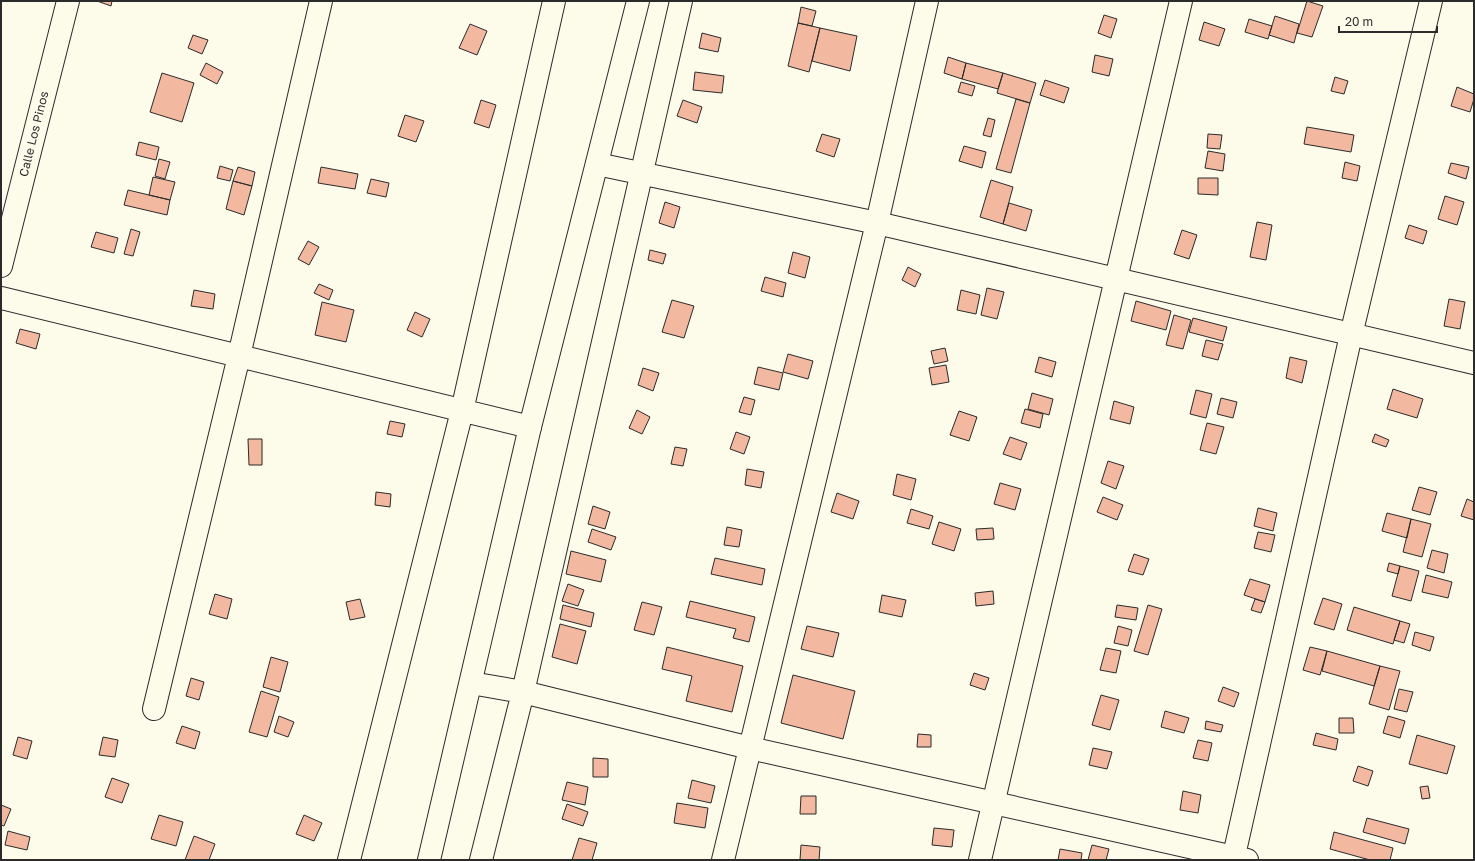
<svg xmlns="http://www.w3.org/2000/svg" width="1475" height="861" font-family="'Golos Text',sans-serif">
<rect width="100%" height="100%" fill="#fdfbea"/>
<path fill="#f2b8a0" stroke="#2b2b2b" d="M97,1H112L111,6Z
M1307,1L1323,6L1312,37L1297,33Z
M801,7L816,11L812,26L798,23Z
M1104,15L1117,19L1111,38L1098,33Z
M1275,16L1299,24L1294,43L1269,35Z
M1249,19L1272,26L1268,39L1245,32Z
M1204,22L1225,29L1219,46L1199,40Z
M798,23L820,28L809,72L788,66Z
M470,24L487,31L477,55L459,48Z
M820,28L857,36L850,71L812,61Z
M702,33L721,38L718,52L699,48Z
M193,35L208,40L202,54L188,48Z
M1095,55L1113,59L1109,76L1092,72Z
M948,57L966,63L962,79L944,73Z
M206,63L223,72L217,84L200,75Z
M966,63L1003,73L998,89L962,79Z
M695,72L724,76L722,93L693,90Z
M162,73L194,83L182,122L150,112Z
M1003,73L1036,83L1030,103L997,93Z
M1335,77L1348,81L1344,94L1331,91Z
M1045,80L1069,88L1064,103L1040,95Z
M961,82L975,86L972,96L958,92Z
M1457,87L1474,94V99L1470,112L1451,106Z
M1016,99L1030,103L1011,173L996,169Z
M481,100L496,105L489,128L474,123Z
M683,100L702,107L697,123L677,116Z
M405,115L424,121L416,142L398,136Z
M988,118L995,120L991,137L983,135Z
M1307,127L1354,135L1351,152L1304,144Z
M822,134L840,139L834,157L816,151Z
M1208,134L1222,135L1220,149L1207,148Z
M139,142L159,147L156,160L136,155Z
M964,146L986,152L982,168L959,161Z
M1208,151L1225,154L1223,171L1205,168Z
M159,159L170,162L165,179L155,176Z
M1345,162L1360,166L1357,181L1342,178Z
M1451,163L1469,167L1466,179L1448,173Z
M220,166L233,170L230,181L217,178Z
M238,167L255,172L252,186L233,181Z
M321,167L358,174L355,189L318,183Z
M153,177L175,182L170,200L149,195Z
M1198,178H1218V195L1198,194Z
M371,179L389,183L386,197L367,193Z
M991,180L1013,187L1003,224L980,217Z
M233,181L252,186L244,215L226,209Z
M128,190L170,200L167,215L124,205Z
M1445,196L1464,202L1457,225L1438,219Z
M665,202L680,207L674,228L659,223Z
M1009,203L1032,210L1026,231L1003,224Z
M1257,222L1272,225L1266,260L1250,257Z
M1409,225L1427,231L1423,244L1405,238Z
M131,229L140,232L133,256L124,254Z
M1182,230L1197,235L1189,259L1174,254Z
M96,232L118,238L114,253L91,247Z
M308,241L319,247L309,265L298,259Z
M650,250L666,254L663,264L648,260Z
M793,252L810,257L805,278L788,273Z
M908,267L921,274L915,287L902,280Z
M765,277L786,283L783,297L761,291Z
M319,284L333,290L329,300L314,293Z
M987,288L1004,292L997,319L981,315Z
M194,290L215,294L213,309L191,306Z
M961,290L980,295L976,314L957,310Z
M1449,299L1465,302L1460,329L1444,326Z
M672,300L694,306L684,338L662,332Z
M1136,301L1171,311L1166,330L1131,321Z
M322,302L354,310L346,342L315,335Z
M415,312L430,319L422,337L407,330Z
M1174,315L1191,320L1183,349L1166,345Z
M1193,318L1227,327L1223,341L1189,332Z
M20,329L40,334L36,349L16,343Z
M1206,340L1223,344L1218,360L1202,356Z
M945,348L948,361L934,364L931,351Z
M788,354L813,361L808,379L783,372Z
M1039,357L1056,362L1052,377L1035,372Z
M1290,357L1307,361L1302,383L1286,378Z
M946,365L949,382L932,385L929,368Z
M758,367L783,373L779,390L754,384Z
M643,368L659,373L653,391L638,385Z
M1393,389L1423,399L1417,418L1387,409Z
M1196,390L1212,394L1206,418L1190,414Z
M1032,393L1053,399L1049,415L1028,409Z
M744,397L755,400L751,415L739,412Z
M1221,398L1237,402L1233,418L1217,414Z
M1114,401L1134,407L1130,424L1110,419Z
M1025,409L1043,414L1040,428L1021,423Z
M637,410L650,417L642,434L629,428Z
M959,411L977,417L969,441L950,435Z
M390,421L405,424L402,437L387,434Z
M1207,423L1224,427L1216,454L1200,450Z
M736,432L750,437L744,454L730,449Z
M1375,434L1389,440L1386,447L1372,442Z
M1010,437L1027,443L1021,460L1003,454Z
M248,439H262V465H249Z
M675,447L687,449L683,466L671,464Z
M1108,461L1124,466L1116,489L1101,483Z
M747,469L764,472L761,488L745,485Z
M897,474L916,479L911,500L893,495Z
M1000,483L1021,489L1015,510L994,504Z
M1419,487L1437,492L1430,515L1412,510Z
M376,492L391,494L390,507L375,505Z
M837,493L859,501L853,519L831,512Z
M1103,497L1123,505L1117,520L1097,512Z
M1467,499L1474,502V520L1461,516Z
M593,506L610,512L605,529L588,524Z
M1258,508L1277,513L1273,531L1254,526Z
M911,509L933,516L929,529L907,523Z
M1387,513L1411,519L1407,538L1382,531Z
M1411,519L1431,524L1422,557L1403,552Z
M939,522L961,529L954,551L932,544Z
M727,527L742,530L739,547L724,545Z
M993,528L994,539L977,540L976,529Z
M592,529L616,537L611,550L588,542Z
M1258,532L1275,535L1271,552L1254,548Z
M1432,550L1448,554L1444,573L1427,568Z
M571,551L606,560L601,582L566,574Z
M1134,554L1149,559L1143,575L1128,571Z
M715,558L765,569L762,585L711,574Z
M1389,563L1400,566L1398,574L1387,571Z
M1400,566L1419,571L1411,601L1392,596Z
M1426,575L1452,582L1448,598L1422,592Z
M1250,579L1270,585L1265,602L1244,595Z
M568,584L584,590L578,606L562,601Z
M993,591L994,604L976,606L975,593Z
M215,594L232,599L227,619L209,614Z
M882,595L906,600L902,617L879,612Z
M1323,598L1342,604L1334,630L1314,624Z
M360,599L365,617L350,620L346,602Z
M1255,599L1265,602L1261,613L1251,610Z
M690,601L755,617L749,642L733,638L736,629L686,617Z
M642,602L662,607L654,635L634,630Z
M563,605L594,613L591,627L560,619Z
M1117,605L1138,608L1136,620L1115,617Z
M1148,605L1162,609L1148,655L1134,651Z
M1354,607L1400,621L1393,644L1347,630Z
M1400,621L1410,624L1404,643L1394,640Z
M560,624L586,631L577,664L552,657Z
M807,626L839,633L833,657L801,649Z
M1118,626L1132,630L1128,646L1114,643Z
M1415,632L1434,637L1430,651L1412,645Z
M667,647L743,666L732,712L686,701L692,676L662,669Z
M1310,647L1327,651L1320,675L1303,670Z
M1106,648L1121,651L1116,673L1100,670Z
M1327,651L1380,666L1374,686L1322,671Z
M271,657L288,662L280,692L263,687Z
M1380,666L1400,671L1389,710L1369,704Z
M974,673L989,678L985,690L970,685Z
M793,675L855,691L843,739L781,723Z
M191,678L204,682L199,700L186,696Z
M1223,687L1239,693L1234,707L1218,701Z
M1399,689L1413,692L1407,712L1394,709Z
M261,691L279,697L267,737L249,732Z
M1101,695L1119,700L1110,730L1092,725Z
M1165,711L1189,718L1184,733L1161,727Z
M279,716L294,722L288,737L274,732Z
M1388,716L1405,721L1400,738L1383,733Z
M1339,718H1353L1354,733H1339Z
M1206,721L1223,725L1221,732L1205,729Z
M182,726L200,732L195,749L176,743Z
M1316,733L1338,739L1336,750L1313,745Z
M918,734L931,735V747H917Z
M1417,735L1455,746L1447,774L1409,764Z
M18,737L32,741L27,759L13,755Z
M103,737L118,740L115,757L99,755Z
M1198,740L1212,743L1208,761L1193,758Z
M1093,748L1112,752L1107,769L1089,765Z
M593,758L608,759V777H593Z
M1358,766L1373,771L1368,786L1353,781Z
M112,778L129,784L122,803L105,797Z
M692,780L715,786L711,803L688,798Z
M567,782L588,787L585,805L562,800Z
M1428,786L1430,798L1422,799L1420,787Z
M1183,791L1201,795L1198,813L1180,810Z
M801,796H816V814H800Z
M677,803L708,808L705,828L674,823Z
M567,804L588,812L583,826L562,819Z
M1,805L11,809L4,826L1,825Z
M159,815L183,822L176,846L151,839Z
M304,815L322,823L314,841L296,834Z
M1367,818L1409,829L1405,844L1363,832Z
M934,828L954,830L952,847L932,845Z
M8,831L30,837L27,850L5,845Z
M1334,832L1393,848L1390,860H1370L1330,849Z
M194,836L215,844L209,860H185Z
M579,838L597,843L592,860H572Z
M801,845L820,847L819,860H800Z
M1092,845L1109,849L1106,860H1088Z
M1060,849L1082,853L1081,860H1058Z"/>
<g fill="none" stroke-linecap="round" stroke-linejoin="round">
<defs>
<path id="minor" d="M597,164L877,223L1474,363
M1,266L68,1
M1,298L530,427
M471,683L523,692L750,748L1247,860
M154,709L239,356L321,1
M349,860L462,411L554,1
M481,860L523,692L681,1
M723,860L877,223L927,1
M980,860L1181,1
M1233,860L1351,335L1431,1"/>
<path id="major" d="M429,860L530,427L638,1"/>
</defs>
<use href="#minor" stroke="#2b2b2b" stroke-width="24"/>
<use href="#major" stroke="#2b2b2b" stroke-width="24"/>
<use href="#minor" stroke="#fdfbea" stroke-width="22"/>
<use href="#major" stroke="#fdfbea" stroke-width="22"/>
</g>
<g text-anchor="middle" stroke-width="3" stroke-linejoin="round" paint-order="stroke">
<g font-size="12" fill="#2b2b2b" stroke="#fdfbea">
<text transform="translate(34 134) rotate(-76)" y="4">Calle Los Pinos</text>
</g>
</g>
<rect width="1475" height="861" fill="none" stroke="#2b2b2b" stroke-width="4"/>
<path d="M1339 26v6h98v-6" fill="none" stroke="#2b2b2b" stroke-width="2"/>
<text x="1345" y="26" font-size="12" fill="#2b2b2b" stroke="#fdfbea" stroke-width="3" paint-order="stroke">20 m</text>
</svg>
